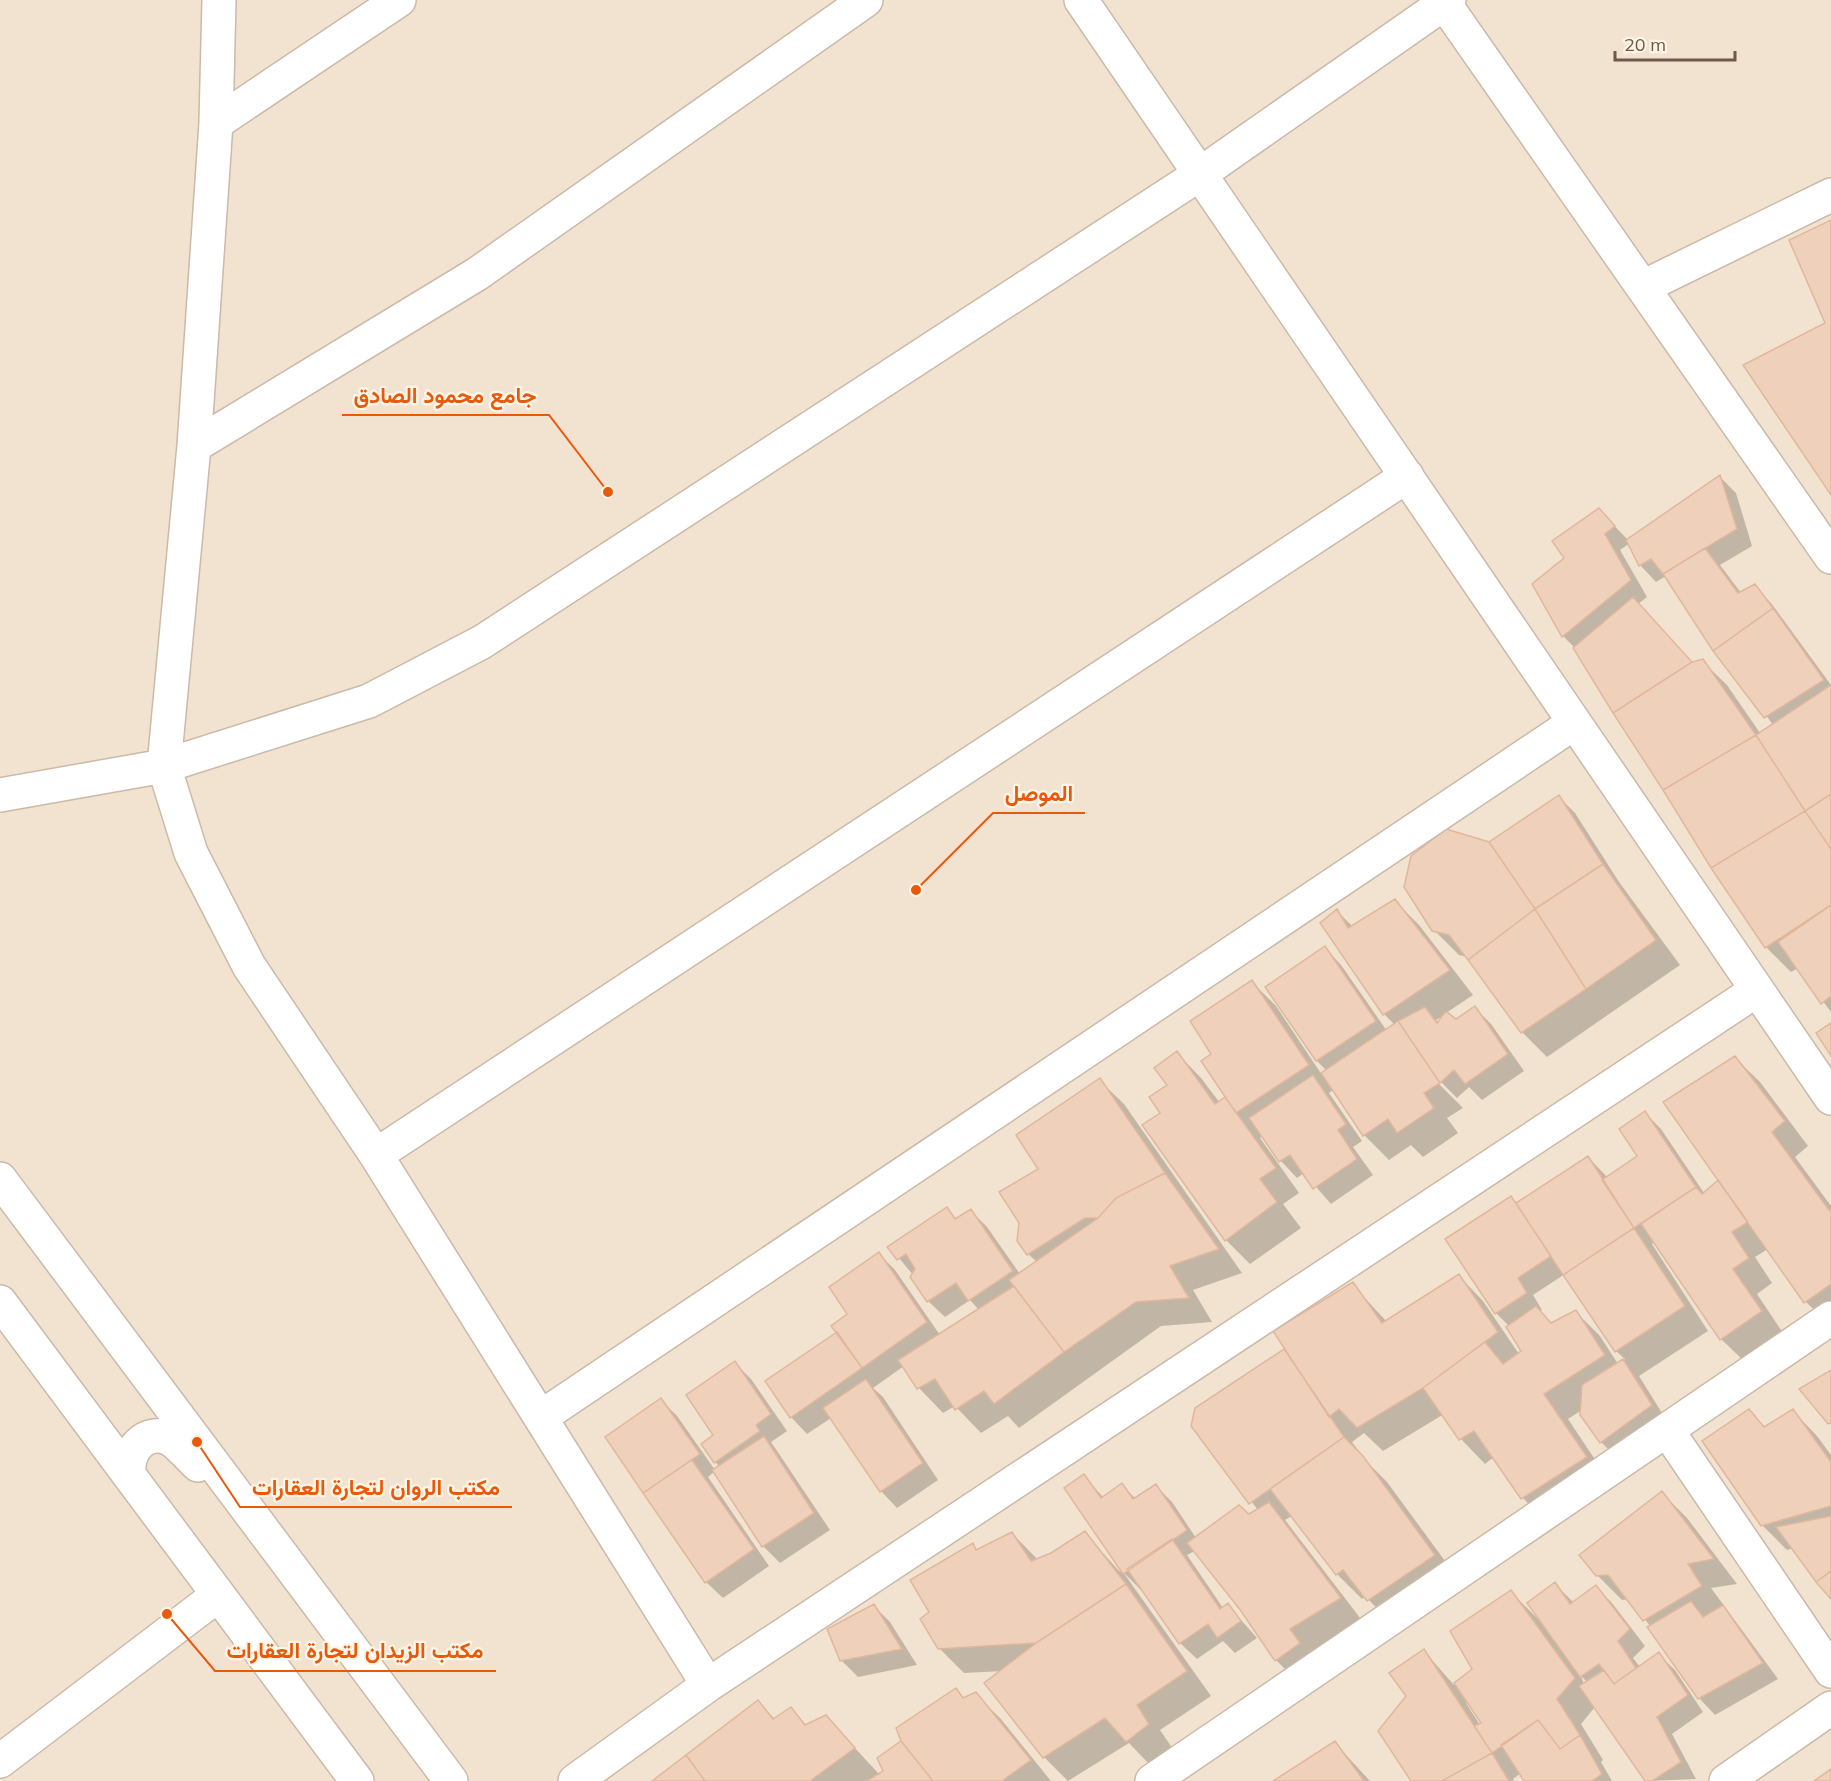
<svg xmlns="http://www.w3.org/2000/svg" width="1831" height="1781" font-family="Mulish,Vazirmatn,sans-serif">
<rect width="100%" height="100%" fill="#fbf1e2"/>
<path fill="#f2e3d0" d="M0,0H1831V1781H0Z"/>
<path fill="#0003" fill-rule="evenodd" d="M1720,477L1736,493L1752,546L1720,565L1741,593L1754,586L1771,603L1831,685V1012L1798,968L1791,972L1766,947L1575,648L1564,637L1534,585L1566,558L1599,510L1628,540ZM1630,543L1640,565L1656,582L1666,576L1773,725L1760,733L1727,685L1702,661L1693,663L1638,604L1647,597L1620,550Z
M1559,797L1575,813L1619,882L1680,965L1547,1057L1522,1032L1468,957L1459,955L1434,930L1489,844Z
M1395,901L1419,925L1473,995L1446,1013L1455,1021L1475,1008L1491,1024L1524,1071L1482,1100L1469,1087L1457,1098L1440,1081H1436L1463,1108L1447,1118L1458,1133L1423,1157L1411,1145L1389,1160L1364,1135L1334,1089L1329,1093L1362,1141L1353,1147L1373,1175L1331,1204L1304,1173L1297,1178L1281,1161L1263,1136L1260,1138L1299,1193L1283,1204L1301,1228L1250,1264L1226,1240L1162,1113L1177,1053L1201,1078L1220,1103L1227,1098L1213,1054L1252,982L1276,1006L1322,1075L1327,1071L1317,1061L1267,987L1325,948L1341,965L1387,1031L1395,1025L1384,1014L1337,911L1353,927ZM1445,1015L1439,1023L1436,1020Z
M1735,1058L1760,1082L1808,1146L1795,1157L1831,1206V1326L1806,1302L1768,1249L1755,1257L1772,1283L1757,1294L1785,1336L1746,1363L1721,1339L1655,1242L1652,1244L1708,1331L1639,1376L1667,1421L1617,1458L1601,1442L1582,1410L1568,1419L1610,1482L1547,1523L1523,1498L1494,1457L1485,1464L1461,1439L1444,1414L1383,1451L1364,1433L1352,1442L1366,1461L1387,1482L1459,1580L1392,1624L1365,1596L1362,1599L1337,1574L1292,1516L1285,1520L1364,1623L1300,1684L1276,1660L1243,1610L1195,1551L1187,1555L1223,1608L1228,1605L1257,1638L1235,1653L1223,1641L1197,1659L1180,1643L1142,1587L1140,1589L1123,1572L1211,1696L1160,1730L1173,1749L1151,1766L1129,1743L1068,1781L1044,1757L1003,1671L964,1673L939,1648L931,1612L972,1545L979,1551L1012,1533L1038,1560L1085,1533L1120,1572L1122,1570L1084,1476L1104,1498L1122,1485L1136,1499L1156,1486L1172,1502L1196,1538L1258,1510L1192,1425L1197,1409L1286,1349L1352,1284L1387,1322L1459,1276L1483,1301L1519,1354L1523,1351L1509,1326L1496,1313L1511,1198L1517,1204L1588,1157L1608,1178L1639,1157L1645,1113L1661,1129L1704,1193L1720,1180ZM1565,1274L1616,1351L1625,1359L1618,1364L1600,1336L1576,1312L1552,1324L1539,1311L1542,1310L1533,1295Z
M1099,1080L1124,1104L1242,1273L1193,1290L1212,1322L1161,1326L1019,1428L1008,1416L981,1433L955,1406L943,1413L919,1388L904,1366L873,1388L883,1397L938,1480L897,1508L881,1491L831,1418L807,1434L791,1417L849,1315L879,1254L895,1270L940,1335L979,1310L970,1300L945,1317L928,1301L913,1275L890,1247L946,1209L958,1220L971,1211L987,1227L1020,1274L1037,1262L1028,1254L1040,1169Z
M735,1363L751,1379L787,1431L771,1442L830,1530L780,1563L763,1546L714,1472L708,1477L769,1566L723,1598L706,1582L607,1437L661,1400L677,1416L715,1470L720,1467L715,1462V1436Z
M1749,1411L1766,1428L1793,1411L1817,1436L1831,1455V1597L1793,1548L1787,1550L1762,1525Z
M1662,1493L1687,1518L1737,1584L1711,1588L1778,1679L1715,1715L1699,1698L1651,1627L1629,1599L1622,1600L1597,1575Z
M1555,1584L1574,1603L1596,1587L1612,1603L1645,1646L1633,1658L1640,1667L1658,1654L1675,1670L1703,1712L1672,1734L1696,1779L1647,1781L1595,1707L1581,1724L1603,1760L1601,1762L1612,1781H1526L1521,1773L1513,1779L1514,1781H1413L1408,1696L1424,1651L1454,1685L1474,1670L1511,1592L1538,1619ZM1581,1676L1587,1682L1584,1684ZM1468,1701L1484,1723L1480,1725L1466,1703Z
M874,1606L890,1622L917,1665L858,1677L842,1661Z
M956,1690L965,1699L975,1694L1000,1718L1051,1781H654L757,1702L775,1719L791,1709L807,1726L825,1716L880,1775L885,1771L903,1741Z
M1335,1743L1370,1781H1276Z"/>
<path fill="#efd0bb" stroke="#e1b79c" stroke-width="1.5" d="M1831,220V495L1743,365L1825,323L1789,240Z
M1720,475L1737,529L1663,574L1651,559L1639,566L1626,540Z
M1599,508L1615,526L1605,534L1631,580L1562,637L1532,584L1564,558L1552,541Z
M1705,548L1738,593L1755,584L1773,608L1713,651L1663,574Z
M1633,597L1692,662L1613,713L1573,648Z
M1773,608L1824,680L1764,718L1713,651Z
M1703,659L1756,735L1663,790L1613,713L1692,662Z
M1831,685V794L1805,811L1756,735Z
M1756,735L1805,811L1711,868L1663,790Z
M1831,794V849L1805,811Z
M1559,795L1603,864L1535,909L1489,842Z
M1805,811L1831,849V905L1765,948L1711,868Z
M1446,829L1489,842L1535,909L1468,960L1449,935L1432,931L1404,887L1411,856Z
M1603,864L1656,940L1586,989L1535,909Z
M1395,899L1450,970L1383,1015L1320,923L1337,909L1348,928Z
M1831,905V996L1821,1004L1778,942Z
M1535,909L1586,989L1521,1033L1468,960Z
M1325,946L1376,1021L1316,1061L1265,987Z
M1252,980L1309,1065L1236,1113L1201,1061L1211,1054L1190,1021Z
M1475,1006L1508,1054L1465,1084L1454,1070L1440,1083L1398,1021L1425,1007L1437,1023L1446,1011L1456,1019Z
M1398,1021L1440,1083L1424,1093L1434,1108L1397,1133L1388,1119L1363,1136L1321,1073Z
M1831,1023V1056L1816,1033Z
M1177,1051L1215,1104L1225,1097L1276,1168L1260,1179L1277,1202L1225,1241L1142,1125L1160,1113L1149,1097L1167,1085L1154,1068Z
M1735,1056L1785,1121L1772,1132L1829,1210L1831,1208V1284L1804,1303L1663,1102Z
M1313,1075L1346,1124L1338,1130L1357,1159L1313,1189L1290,1155L1279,1162L1249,1118Z
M1100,1078L1165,1173L1116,1198L1098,1218H1085L1027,1255L1017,1241L1019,1223L999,1192L1038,1169L1016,1135Z
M1645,1111L1696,1187L1634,1228L1602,1180L1637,1156L1619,1129Z
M1588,1156L1634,1228L1563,1275L1516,1203Z
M1165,1173L1219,1249L1170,1266L1189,1298L1136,1302L1064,1352L1009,1280L1098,1218L1116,1198Z
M1718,1180L1748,1222L1732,1232L1749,1258L1733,1269L1762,1311L1720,1340L1641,1224L1696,1187L1702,1194Z
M1511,1196L1551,1256L1518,1278L1527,1293L1495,1314L1445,1239Z
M947,1207L955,1219L971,1209L1013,1271L968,1301L956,1283L927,1302L910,1277L915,1269L906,1254L897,1260L887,1247Z
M1634,1228L1685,1306L1615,1352L1563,1275Z
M879,1252L927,1322L862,1368L831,1326L847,1314L829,1287Z
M1459,1274L1498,1332L1423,1388L1357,1428L1339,1409L1329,1417L1273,1331L1353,1282L1382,1323Z
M1014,1286L1064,1352L994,1404L984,1391L955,1410L935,1379L917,1389L898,1360Z
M1536,1306L1551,1323L1576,1310L1605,1355L1544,1394L1587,1457L1521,1499L1474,1431L1459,1440L1423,1388L1485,1342L1503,1364L1521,1351L1506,1327Z
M837,1332L862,1368L790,1418L765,1381Z
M1284,1349L1344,1437L1249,1504L1191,1426L1195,1408Z
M1623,1359L1652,1405L1600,1443L1580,1415L1582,1385Z
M735,1361L771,1414L756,1425L760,1431L714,1463L701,1444L713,1435L686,1395Z
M1831,1370V1423L1828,1424L1799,1389Z
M866,1379L923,1463L880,1492L823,1408Z
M661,1398L700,1454L643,1493L605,1437Z
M1749,1409L1764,1427L1793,1409L1831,1462V1506L1761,1526L1702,1441Z
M764,1436L814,1513L762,1547L712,1470Z
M1344,1437L1363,1456L1435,1555L1367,1601L1343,1570L1336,1575L1270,1489Z
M692,1460L754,1549L705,1583L643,1493Z
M1084,1474L1101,1498L1122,1483L1133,1499L1156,1484L1187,1530L1123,1574L1064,1488Z
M1662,1491L1714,1559L1688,1564L1702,1586L1643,1621L1608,1575L1596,1576L1579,1555Z
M1269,1502L1341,1598L1290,1629L1300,1643L1275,1661L1241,1611L1187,1543L1239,1505L1249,1514Z
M1831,1516V1571L1816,1582L1776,1527Z
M1085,1531L1126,1584L1036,1643L938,1649L920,1619L929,1612L910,1580L973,1543L976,1550L1012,1532L1031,1561L1051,1553Z
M1172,1539L1220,1609L1228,1603L1241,1621L1217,1638L1208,1624L1179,1644L1127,1569Z
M1831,1571V1599L1816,1582Z
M1555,1582L1570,1604L1596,1585L1630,1629L1618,1641L1636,1668L1614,1684L1599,1664L1580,1677L1527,1603Z
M1126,1584L1187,1671L1137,1705L1149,1724L1126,1742L1105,1718L1043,1758L984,1683L1036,1643Z
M1511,1590L1575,1678L1557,1699L1580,1735L1560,1749L1538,1720L1492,1753L1474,1726L1481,1723L1454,1683L1472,1669L1450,1631Z
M1691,1601L1703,1617L1723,1605L1763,1663L1698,1699L1647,1627Z
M874,1604L902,1649L840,1661L827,1629Z
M1424,1649L1492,1753L1442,1781H1411L1378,1731L1406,1696L1389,1673Z
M1659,1652L1688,1695L1657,1717L1681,1762L1652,1781H1645L1579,1686L1604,1670L1614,1684Z
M956,1688L963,1698L976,1692L1031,1760L1002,1781H933L901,1741L896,1728Z
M758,1700L773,1719L791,1707L805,1725L826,1715L855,1748L810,1781H705L686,1755Z
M1538,1720L1560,1749L1580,1735L1602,1774L1592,1781H1524L1501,1745Z
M901,1741L933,1781H867L883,1771L877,1758Z
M1335,1741L1364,1781H1273Z
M1492,1753L1509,1781H1442Z
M686,1755L705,1781H652Z
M1831,1769V1781H1814Z"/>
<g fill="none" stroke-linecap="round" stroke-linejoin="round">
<defs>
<path id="minor" d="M219,0L216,123L194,446L164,766L191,853L249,966L376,1155L708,1685
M1081,0L1831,1098
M1442,0L1831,557
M216,123L399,0
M1643,287L1831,195
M194,446L477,274L866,0
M0,795L164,766L369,701L482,642L1200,174L1449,0
M376,1155L1407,476
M541,1417L1574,723
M1667,1430L1831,1671
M0,1761L218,1595
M575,1781L708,1685L1757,990
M1152,1781L1831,1318
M1726,1781L1831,1708"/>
<path id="tertiary" d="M0,1179L451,1781
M0,1302L357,1781
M129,1473C127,1451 145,1427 170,1439C180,1445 189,1457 198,1465"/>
</defs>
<use href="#minor" stroke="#cbb9a9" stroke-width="36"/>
<use href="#tertiary" stroke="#cbb9a9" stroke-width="36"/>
<use href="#minor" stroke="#fff" stroke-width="33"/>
<use href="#tertiary" stroke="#fff" stroke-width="33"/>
</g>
<path fill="none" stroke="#e8590c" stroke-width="2" d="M608 492L549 415H342M916 890L993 813H1085M197 1442L240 1507H512M167 1614L215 1671H496"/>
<g fill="#e8590c" stroke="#fef5e7" stroke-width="2">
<circle cx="608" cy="492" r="6"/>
<circle cx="916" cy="890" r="6"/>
<circle cx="197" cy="1442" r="6"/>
<circle cx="167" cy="1614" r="6"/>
</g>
<g font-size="22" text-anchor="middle" font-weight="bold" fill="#e8590c" stroke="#fef5e7" stroke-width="4.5" stroke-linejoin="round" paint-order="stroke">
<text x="445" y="403">جامع محمود الصادق</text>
<text x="1039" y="801">الموصل</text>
<text x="376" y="1495">مكتب الروان لتجارة العقارات</text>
<text x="355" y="1658">مكتب الزيدان لتجارة العقارات</text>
</g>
<path d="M1615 51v9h120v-9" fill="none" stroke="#71584a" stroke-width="3"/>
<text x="1624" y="51" font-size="18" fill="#71584a" stroke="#fef5e7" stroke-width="4.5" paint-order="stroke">20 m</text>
</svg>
